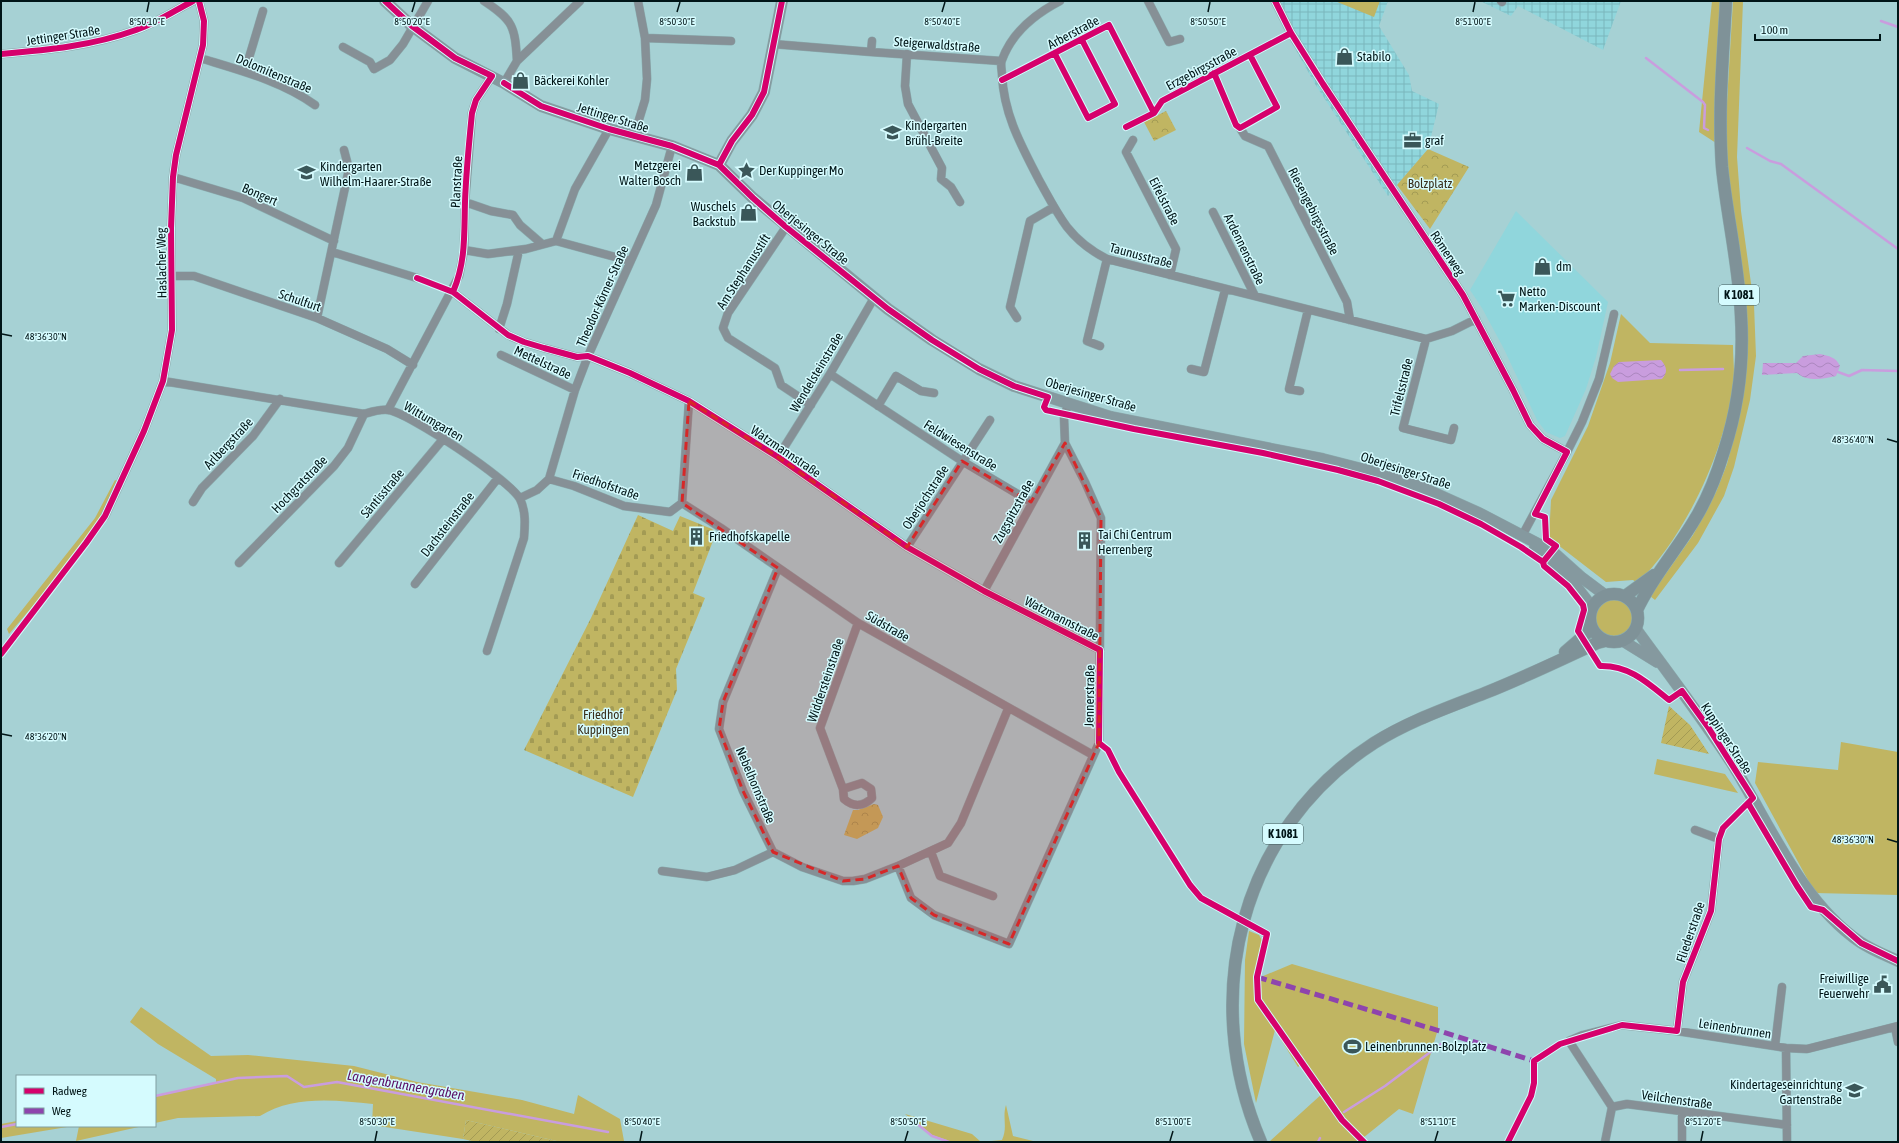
<svg xmlns="http://www.w3.org/2000/svg" width="1899" height="1143" font-family="'Asap Condensed',sans-serif">
<defs>
<pattern id="industrial-grid" width="8" height="8" patternUnits="userSpaceOnUse"><rect width="8" height="8" fill="#90d6dc"/><path d="M0 4h8M4 0v8" fill="none" stroke="#7ab7bc"/></pattern>
<pattern id="cemetery-stones" width="16" height="16" patternUnits="userSpaceOnUse"><rect width="16" height="16" fill="#c0b562"/><path d="M2 7V4a2 2 0 0 1 4 0v3zM10 15v-3a2 2 0 0 1 4 0v3z" fill="#a39b54"/></pattern>
<pattern id="park-crowns" width="20" height="18" patternUnits="userSpaceOnUse"><rect width="20" height="18" fill="#c0b562"/><path d="M2 6a3 3 0 1 1 6 0M12 15a3 3 0 1 1 6 0" fill="none" stroke="#a39b54"/></pattern>
<pattern id="garden-furrows" width="10" height="10" patternUnits="userSpaceOnUse"><rect width="10" height="10" fill="#c0b562"/><path d="M-1 1l2-2M0 10L10 0M9 11l2-2" fill="none" stroke="#a39b54"/></pattern>
<pattern id="water-waves" width="16" height="10" patternUnits="userSpaceOnUse"><rect width="16" height="10" fill="#c99dde"/><path d="M0 5q4-4 8 0t8 0" fill="none" stroke="#ab86be"/></pattern>
</defs>
<rect width="100%" height="100%" fill="#a6d1d4"/>
<path fill="#90d6dc" d="M1516,211L1608,302L1596,357L1586,389L1565,436L1560,438L1546,432L1537,420L1504,349L1482,308L1470,290Z"/>
<path fill="url(#industrial-grid)" d="M1271,1H1388L1379,26L1409,75L1412,91L1439,104L1428,149L1388,196L1315,84L1284,29Z
M1480,1H1621L1603,50L1518,6L1511,16Z"/>
<path fill="#c0b562" d="M1335,1H1380L1374,17Z
M1712,1H1722L1716,143L1699,132Z
M1733,1H1743L1737,157L1741,211L1754,305L1756,356L1750,400L1734,467L1724,496L1698,543L1655,600L1650,596L1693,535L1716,492L1727,464L1741,408L1747,352L1726,148L1727,102Z
M1621,314L1650,343L1733,345C1733,355 1734,366 1734,376C1730,441 1685,539 1637,583L1633,580L1606,582L1549,538L1551,500L1588,426L1610,363Z
M115,480L117,481L99,520L59,575L9,634L7,629L95,518Z
M1594 619a20 20 0 1 1 40 0a20 20 0 1 1-40 0Z
M1841,742L1898,752V895L1815,893L1755,783L1758,762L1838,770Z
M1657,759L1725,774L1738,793L1654,774Z
M1249,931L1259,935L1263,942L1256,979L1292,964L1438,1007V1029L1413,1114L1399,1109L1358,1142H1269L1323,1093L1302,1064L1298,1067L1275,1030L1256,1103L1244,1044L1245,960Z
M141,1007L211,1056L248,1055L354,1066L417,1082L522,1100L574,1114L578,1095L620,1119L624,1141L622,1142H561L466,1120L463,1139L372,1125L373,1104C336,1100 293,1095 260,1116L178,1118L155,1123V1096L216,1082V1079L158,1044L130,1022Z
M1006,1105L1013,1136L1037,1142H946L947,1140L932,1135L905,1114L972,1134L981,1142L1002,1140C1008,1127 1002,1118 1006,1105Z
M17,1121V1126H73L1,1138V1124Z
M79,1126H143L76,1141Z"/>
<path fill="url(#cemetery-stones)" d="M638,515L673,531L680,516L712,529L716,533L693,593L705,598L676,669L677,690L633,797L524,750L591,618Z"/>
<path fill="url(#park-crowns)" d="M1166,111L1176,130L1154,141L1144,122Z
M1428,149L1469,167L1430,229L1397,185Z
M874,804L878,805L883,817L878,828L857,839L844,835L853,810H858Z"/>
<path fill="url(#garden-furrows)" d="M1669,706L1690,725L1709,754L1661,743Z
M466,1120L561,1142H476L463,1139Z"/>
<path fill="url(#water-waves)" d="M1820,354C1829,356 1836,357 1840,366L1836,376C1824,379 1807,382 1797,373L1762,375L1763,363H1796L1803,356Z
M1661,360C1667,367 1668,372 1662,379L1618,382L1612,378L1610,374L1614,366L1619,362Z"/>
<g fill="none" stroke-linecap="round" stroke-linejoin="round">
<path stroke="#c99dde" stroke-width="2.5" d="M1881,21L1898,27
M1646,58L1703,102L1705,105L1704,128L1708,130
M1747,148L1770,161L1781,164L1898,249
M1680,370L1723,369
M1838,372L1849,376L1862,370L1898,371
M155,1096L238,1078L287,1076L304,1087L337,1082L608,1132
M1344,1112L1385,1086L1441,1044
M916,1123L932,1136L949,1142
M1,1127L17,1124
M1318,1142L1320,1138"/>
<defs>
<path id="minor" d="M484,1C513,20 515,26 517,61
M1060,1C1035,14 1012,32 1002,60C1000,64 1002,70 1002,75C1004,115 1021,145 1039,180C1048,196 1056,212 1067,227C1078,241 1091,251 1107,259L1426,339L1452,331L1476,319
M1148,1L1169,42L1180,39
M1275,1L1291,33L1323,84L1463,295L1513,390L1530,425L1543,439L1567,452L1522,536
M1501,1L1502,2
M645,38L731,41
M872,41L871,52L1001,61
M773,44L871,52
M343,47L370,62L374,69L390,60L403,44L428,1
M1,54C47,50 92,46 136,30C156,23 174,11 193,1
M907,54L905,86L908,104L942,168L941,179L951,187L960,202
M200,58C239,70 282,81 315,105
M245,71L263,11
M504,83L517,61L580,1
M1240,128L1245,136L1268,146L1347,302L1350,320
M634,136L645,100L647,79L645,38L638,1
M1133,140L1126,152L1176,249L1170,275
M173,177L243,198L334,241
M465,202L491,211L513,215L520,225L542,244
M1213,212L1255,296
M786,227L728,313L723,328L728,338L775,368L781,385L811,405
M556,241L630,261
M464,250L488,254L526,249L556,241L575,189L609,129
M332,252L417,278
M172,276H194L317,318L387,349L413,365
M453,292L508,335L524,342L544,348L577,357L588,356L630,373L689,401L778,457L907,547L984,591L1100,650
M317,318L349,169L344,150
M1017,318L1010,307L1030,221L1054,207
M499,329L507,304L519,250
M1426,339L1403,428L1451,440L1454,428
M1100,346L1087,341L1107,259
M501,355L575,390
M1191,369L1204,372L1225,290
M830,374L962,461L1031,502
M163,381L364,414C371,412 380,409 388,410C408,412 511,481 520,499C526,511 525,525 524,538L487,651
M1300,391L1289,389L1308,310
M878,406L896,376L921,391L934,393
M388,410L459,276L464,250L465,202L472,113L476,100L492,76
M1567,452L1582,422L1599,379L1614,314
M778,457L830,374L874,298
M549,479L575,390L588,356L656,205L672,146
M520,498L537,490L549,479L574,486L624,506L670,512L682,503L689,401
M193,502L202,488L253,436L280,399
M682,503L721,528L858,623L1093,755
M105,516L144,431L163,381L172,330L171,228L173,177L176,155L203,45L204,21L199,1
M907,547L990,420
M239,563L334,466L348,448L364,414
M339,563L444,438
M778,568L723,702L719,729L743,791L773,852L802,867L843,881H853L865,879L898,866L948,843L961,823L1008,709
M415,584L498,478
M984,591L1065,443
M843,789L862,783L871,789L872,798C863,807 853,807 844,799L843,789L820,728L858,623
M931,852L940,876L993,896
M898,866L911,898L934,915L1009,944L1099,743L1101,518L1085,482L1065,443L1064,418L1068,404
M662,871L707,877L735,870L773,852
M1895,1027L1898,1042
M1677,1031L1683,982L1711,911L1719,839L1695,830
M1775,1046L1782,987
M1786,1048L1787,1142
M1612,1107L1627,1104L1787,1125
M1605,1142L1612,1107L1569,1041L1583,1035L1622,1025L1677,1031L1786,1048L1807,1049L1898,1026
M1682,1142V1112"/>
<path id="secondary" d="M385,1L412,26L455,58L504,83L541,106L609,129L672,146L719,165L753,198L888,309L932,340L979,369L1014,386L1111,417L1323,459L1374,472L1421,487L1479,513L1552,551L1581,577L1605,595
M719,165L732,141L752,115L764,92L782,1
M1535,547L1571,580L1592,607
M1636,629C1668,673 1701,716 1731,762C1769,822 1800,901 1860,942C1872,950 1885,955 1898,961
M1623,641L1657,662"/>
<path id="primary" d="M1590 618a24 24 0 1 1 48 0a24 24 0 1 1-48 0Z
M1625,596L1654,575
M1637,610C1652,577 1677,550 1695,519C1708,498 1717,474 1724,451C1738,408 1744,362 1741,316C1739,266 1727,217 1722,167C1718,112 1723,56 1726,1
M1565,652L1587,633L1590,625
M1261,1142C1199,998 1239,830 1374,743C1409,721 1447,708 1485,693C1523,678 1560,660 1597,643L1605,641"/>
</defs>
<use href="#minor" stroke="#8bacaf" stroke-width="9"/>
<use href="#secondary" stroke="#8bacaf" stroke-width="12"/>
<use href="#primary" stroke="#8bacaf" stroke-width="13"/>
<use href="#minor" stroke="#869096" stroke-width="8"/>
<use href="#secondary" stroke="#85999f" stroke-width="11"/>
<use href="#primary" stroke="#7f9298" stroke-width="12"/>
<path stroke="#8e44ad" stroke-width="5" stroke-dasharray="10 5" stroke-linecap="butt" d="M1257,977L1440,1031L1534,1061L1536,1059"/>
<defs>
<path id="cycleway" d="M385,1L412,26L455,58L492,76L476,100L472,113C469,143 466,172 465,202C464,235 466,261 453,292
M1275,1L1291,33L1323,84L1463,295L1513,390L1530,425L1543,439L1567,452L1535,514L1545,517L1546,539L1556,546L1543,562
M1,54C47,50 92,46 136,30C156,23 174,11 193,1
M1055,54L1088,118L1115,104L1082,40
M1214,73L1236,125L1240,128L1277,107L1250,55
M1002,80L1109,25L1154,113
M504,83L541,106L609,129L672,146L719,165L753,198L786,227L888,309L932,340L979,369L1014,386L1048,397L1044,407L1046,410L1134,429L1263,453L1338,470L1378,481L1439,504L1481,524L1521,547L1543,562L1544,566L1568,586L1583,605L1584,610L1578,631L1600,666C1629,665 1648,683 1669,700L1682,691L1708,727L1753,798L1723,828L1719,839L1711,911L1683,982L1677,1031L1622,1025L1560,1044L1534,1061V1083L1531,1096L1508,1142
M1126,127L1154,113L1162,101L1291,33
M719,165L732,141L752,115L764,92L782,1
M417,278L453,292L508,335L524,342L544,348L577,357L588,356L630,373L689,401L778,457L907,547L984,591L1100,650L1099,743L1108,750L1119,772L1190,885L1201,898L1267,934L1257,977L1258,1000L1342,1120L1364,1142
M1,654L86,543L105,516L144,431L163,381L172,330L171,228L173,177L176,155L203,45L204,21L199,1
M1748,803L1797,886L1811,907L1823,910L1861,943L1898,961"/>
</defs>
<use href="#cycleway" stroke="#d5fbfe" stroke-width="8"/>
<use href="#cycleway" stroke="#d6006c" stroke-width="6"/>
</g>
<path fill="#d62828" fill-opacity="0.2" stroke="#d62828" stroke-width="3" stroke-dasharray="8 5" stroke-linejoin="round" d="M689,401L778,457L907,547L962,461L1031,502L1065,443L1101,518L1099,743L1009,944L934,915L911,898L898,866L865,879L843,881L773,852L743,791L719,729L723,702L778,568L682,503Z"/>
<path fill="none" stroke="#001517" stroke-width="1.5" d="M147,12L149,2M412,12L415,2M677,12L680,2M942,12L945,2M1208,12L1210,2M1473,12L1475,2M2,334L12,336M1887,439L1897,442M2,734L12,736M1887,839L1897,842M375,1141L377,1131M640,1141L642,1131M905,1141L908,1131M1170,1141L1173,1131M1435,1141L1438,1131M1701,1141L1703,1131"/>
<defs>
<symbol id="shop-bare" viewBox="-9 -9 18 18"><path d="M-5-2.5h2.3a2.7 3.5 0 0 1 5.4 0H5L5.5 6h-11ZM-1.5-2.5h3a1.5 2.3 0 0 0-3 0Z" fill="#3a5759" stroke="#d5fbfe" stroke-width="2.5" paint-order="stroke"/></symbol>
<symbol id="school-bare" viewBox="-9 -9 18 18"><path d="M0-5L7-2L0 1L-7-2ZM-4 1L0 2.5L4 1V4Q0 6-4 4Z" fill="#3a5759" stroke="#d5fbfe" stroke-width="2.5" paint-order="stroke"/></symbol>
<symbol id="office-bare" viewBox="-9 -9 18 18"><path d="M-6-3h4V-5.5h4V-3h4V5H-6ZM-1-4.5V-3h2v-1.5ZM-6 0V1H6V0Z" fill="#3a5759" stroke="#d5fbfe" stroke-width="2.5" paint-order="stroke"/></symbol>
<symbol id="sight-bare" viewBox="-9 -9 18 18"><path d="M0-6L1.8-2.2L6-1.7L2.9 1.2L3.7 5.4L0 3.3L-3.7 5.4L-2.9 1.2L-6-1.7L-1.8-2.2Z" fill="#3a5759" stroke="#d5fbfe" stroke-width="2.5" paint-order="stroke"/></symbol>
<symbol id="supermarket-bare" viewBox="-9 -9 18 18"><path d="M-6-5.5h2.5l.6 2H6L4.5 2H-2.5L-4.4-4H-6ZM-1.5 3.2a1.3 1.3 0 1 0 .1 0ZM3 3.2a1.3 1.3 0 1 0 .1 0Z" fill="#3a5759" stroke="#d5fbfe" stroke-width="2.5" paint-order="stroke"/></symbol>
<symbol id="building-bare" viewBox="-9 -9 18 18"><path d="M-4-6H4V6H1V3H-1V6H-4ZM-2.5-4.3h1.7v1.8h-1.7ZM.8-4.3h1.7v1.8H.8ZM-2.5-1h1.7V.8h-1.7ZM.8-1h1.7V.8H.8Z" fill="#3a5759" stroke="#d5fbfe" stroke-width="2.5" paint-order="stroke"/></symbol>
<symbol id="civic-bare" viewBox="-9 -9 18 18"><path d="M-.6-6.5H3V-4.5H.6V-3L4-1V1h2V6H-6V1h2V-1L-.6-3ZM-1.2 2.5V6h2.4V2.5Z" fill="#3a5759" stroke="#d5fbfe" stroke-width="2.5" paint-order="stroke"/></symbol>
<symbol id="stadium-bare" viewBox="-9 -9 18 18"><path d="M0-5a6.5 5 0 1 0 0 10a6.5 5 0 1 0 0-10ZM-3.5-1.8h7v3.6h-7Z" fill="#3a5759" stroke="#d5fbfe" stroke-width="2.5" paint-order="stroke"/></symbol>
</defs>
<g fill-rule="evenodd">
<use href="#shop-bare" x="1332" y="44" width="25" height="25"/>
<use href="#shop-bare" x="508" y="68" width="25" height="25"/>
<use href="#school-bare" x="880" y="120" width="25" height="25"/>
<use href="#office-bare" x="1400" y="128" width="25" height="25"/>
<use href="#sight-bare" x="734" y="158" width="25" height="25"/>
<use href="#shop-bare" x="682" y="160" width="25" height="25"/>
<use href="#school-bare" x="294" y="160" width="25" height="25"/>
<use href="#shop-bare" x="736" y="200" width="25" height="25"/>
<use href="#shop-bare" x="1530" y="254" width="25" height="25"/>
<use href="#supermarket-bare" x="1494" y="286" width="25" height="25"/>
<use href="#building-bare" x="684" y="524" width="25" height="25"/>
<use href="#building-bare" x="1072" y="528" width="25" height="25"/>
<use href="#civic-bare" x="1870" y="972" width="25" height="25"/>
<use href="#stadium-bare" x="1340" y="1034" width="25" height="25"/>
<use href="#school-bare" x="1842" y="1078" width="25" height="25"/>
</g>
<g text-anchor="middle" stroke-width="3" stroke-linejoin="round" paint-order="stroke">
<g fill="#d5fbfe" stroke="#405a5c" stroke-width="1">
<rect x="1719" y="285" width="40" height="20" rx="3"/>
<rect x="1263" y="824" width="40" height="20" rx="3"/>
</g>
<g font-size="12" font-weight="bold" fill="#001517">
<text x="1739" y="299">K 1081</text>
<text x="1283" y="838">K 1081</text>
</g>
<g font-size="13" fill="#001517" stroke="#d5fbfe">
<text transform="translate(1073 32) rotate(-28)" y="5">Arberstraße</text>
<text transform="translate(63 35) rotate(-9)" y="5">Jettinger Straße</text>
<text transform="translate(937 44) rotate(4)" y="5">Steigerwaldstraße</text>
<text transform="translate(1201 68) rotate(-28)" y="5">Erzgebirgsstraße</text>
<text transform="translate(274 73) rotate(23)" y="5">Dolomitenstraße</text>
<text transform="translate(613 117) rotate(17)" y="5">Jettinger Straße</text>
<text transform="translate(456 182) rotate(-87)" y="5">Planstraße</text>
<text transform="translate(260 194) rotate(23)" y="5">Bongert</text>
<text transform="translate(1165 201) rotate(63)" y="5">Eifelstraße</text>
<text transform="translate(1314 211) rotate(63)" y="5">Riesengebirgsstraße</text>
<text transform="translate(811 232) rotate(39)" y="5">Oberjesinger Straße</text>
<text transform="translate(1245 249) rotate(64)" y="5">Ardennenstraße</text>
<text transform="translate(1448 253) rotate(56)" y="5">Römerweg</text>
<text transform="translate(1141 255) rotate(15)" y="5">Taunusstraße</text>
<text transform="translate(161 263) rotate(-91)" y="5">Haslacher Weg</text>
<text transform="translate(743 271) rotate(-57)" y="5">Am Stephanusstift</text>
<text transform="translate(602 296) rotate(-66)" y="5">Theodor-Körner-Straße</text>
<text transform="translate(300 300) rotate(19)" y="5">Schulfurt</text>
<text transform="translate(543 362) rotate(25)" y="5">Mettelstraße</text>
<text transform="translate(816 372) rotate(-59)" y="5">Wendelsteinstraße</text>
<text transform="translate(1401 387) rotate(-76)" y="5">Trifelsstraße</text>
<text transform="translate(1091 394) rotate(16)" y="5">Oberjesinger Straße</text>
<text transform="translate(434 421) rotate(30)" y="5">Wittumgarten</text>
<text transform="translate(228 443) rotate(-47)" y="5">Arlbergstraße</text>
<text transform="translate(961 445) rotate(32)" y="5">Feldwiesenstraße</text>
<text transform="translate(786 451) rotate(34)" y="5">Watzmannstraße</text>
<text transform="translate(1406 470) rotate(18)" y="5">Oberjesinger Straße</text>
<text transform="translate(299 484) rotate(-46)" y="5">Hochgratstraße</text>
<text transform="translate(606 484) rotate(19)" y="5">Friedhofstraße</text>
<text transform="translate(382 493) rotate(-50)" y="5">Säntisstraße</text>
<text transform="translate(925 497) rotate(-57)" y="5">Oberjochstraße</text>
<text transform="translate(1013 511) rotate(-61)" y="5">Zugspitzstraße</text>
<text transform="translate(447 524) rotate(-52)" y="5">Dachsteinstraße</text>
<text transform="translate(1062 618) rotate(27)" y="5">Watzmannstraße</text>
<text transform="translate(888 626) rotate(30)" y="5">Südstraße</text>
<text transform="translate(825 680) rotate(-71)" y="5">Widdersteinstraße</text>
<text transform="translate(1089 696) rotate(-89)" y="5">Jennerstraße</text>
<text transform="translate(1727 738) rotate(57)" y="5">Kuppinger Straße</text>
<text transform="translate(756 785) rotate(67)" y="5">Nebelhornstraße</text>
<text transform="translate(1690 932) rotate(-71)" y="5">Fliederstraße</text>
<text transform="translate(1735 1028) rotate(9)" y="5">Leinenbrunnen</text>
<text transform="translate(1677 1099) rotate(8)" y="5">Veilchenstraße</text>
</g>
<g font-size="13" fill="#001517" stroke="#d5fbfe" text-anchor="start">
<text x="1357" y="61">Stabilo</text>
<text x="534" y="85">Bäckerei Kohler</text>
<text x="905" y="130">Kindergarten<tspan x="905" dy="15">Brühl-Breite</tspan></text>
<text x="1425" y="145">graf</text>
<text x="681" y="170" text-anchor="end">Metzgerei<tspan x="681" dy="15">Walter Bosch</tspan></text>
<text x="320" y="171">Kindergarten<tspan x="320" dy="15">Wilhelm-Haarer-Straße</tspan></text>
<text x="759" y="175">Der Kuppinger Mo</text>
<text x="736" y="211" text-anchor="end">Wuschels<tspan x="736" dy="15">Backstub</tspan></text>
<text x="1556" y="271">dm</text>
<text x="1519" y="296">Netto<tspan x="1519" dy="15">Marken-Discount</tspan></text>
<text x="1098" y="539">Tai Chi Centrum<tspan x="1098" dy="15">Herrenberg</tspan></text>
<text x="709" y="541">Friedhofskapelle</text>
<text x="1869" y="983" text-anchor="end">Freiwillige<tspan x="1869" dy="15">Feuerwehr</tspan></text>
<text x="1365" y="1051">Leinenbrunnen-Bolzplatz</text>
<text x="1842" y="1089" text-anchor="end">Kindertageseinrichtung<tspan x="1842" dy="15">Gartenstraße</tspan></text>
</g>
<g font-size="13" fill="#3a2f1b" stroke="#d5fbfe">
<text x="1430" y="188">Bolzplatz</text>
<text x="603" y="719">Friedhof<tspan x="603" dy="15">Kuppingen</tspan></text>
</g>
<g font-size="14" font-style="italic" fill="#5b0e64" stroke="#d5fbfe">
<text transform="translate(406 1085) rotate(10)" y="5">Langenbrunnengraben</text>
</g>
</g>
<g font-size="10" text-anchor="middle" fill="#001517" stroke="#d5fbfe" stroke-width="3" stroke-linejoin="round" paint-order="stroke">
<text x="147" y="25">8°50'10"E</text>
<text x="412" y="25">8°50'20"E</text>
<text x="677" y="25">8°50'30"E</text>
<text x="942" y="25">8°50'40"E</text>
<text x="1208" y="25">8°50'50"E</text>
<text x="1473" y="25">8°51'00"E</text>
<text x="46" y="340">48°36'30"N</text>
<text x="1853" y="443">48°36'40"N</text>
<text x="46" y="740">48°36'20"N</text>
<text x="1853" y="843">48°36'30"N</text>
<text x="377" y="1125">8°50'30"E</text>
<text x="642" y="1125">8°50'40"E</text>
<text x="908" y="1125">8°50'50"E</text>
<text x="1173" y="1125">8°51'00"E</text>
<text x="1438" y="1125">8°51'10"E</text>
<text x="1703" y="1125">8°51'20"E</text>
</g>
<rect width="1899" height="1143" fill="none" stroke="#001517" stroke-width="4"/>
<rect x="16" y="1075" width="140" height="52" fill="#d5fbfe" stroke="#809fa2"/>
<rect x="24" y="1088" width="20" height="6" fill="#d6006c" stroke="#809fa2"/>
<text x="52" y="1095" font-size="12" fill="#001517">Radweg</text>
<rect x="24" y="1108" width="20" height="6" fill="#8e44ad" stroke="#809fa2"/>
<text x="52" y="1115" font-size="12" fill="#001517">Weg</text>
<path d="M1755 34v6h125v-6" fill="none" stroke="#001517" stroke-width="2"/>
<text x="1761" y="34" font-size="12" fill="#001517" stroke="#d5fbfe" stroke-width="3" paint-order="stroke">100 m</text>
</svg>
